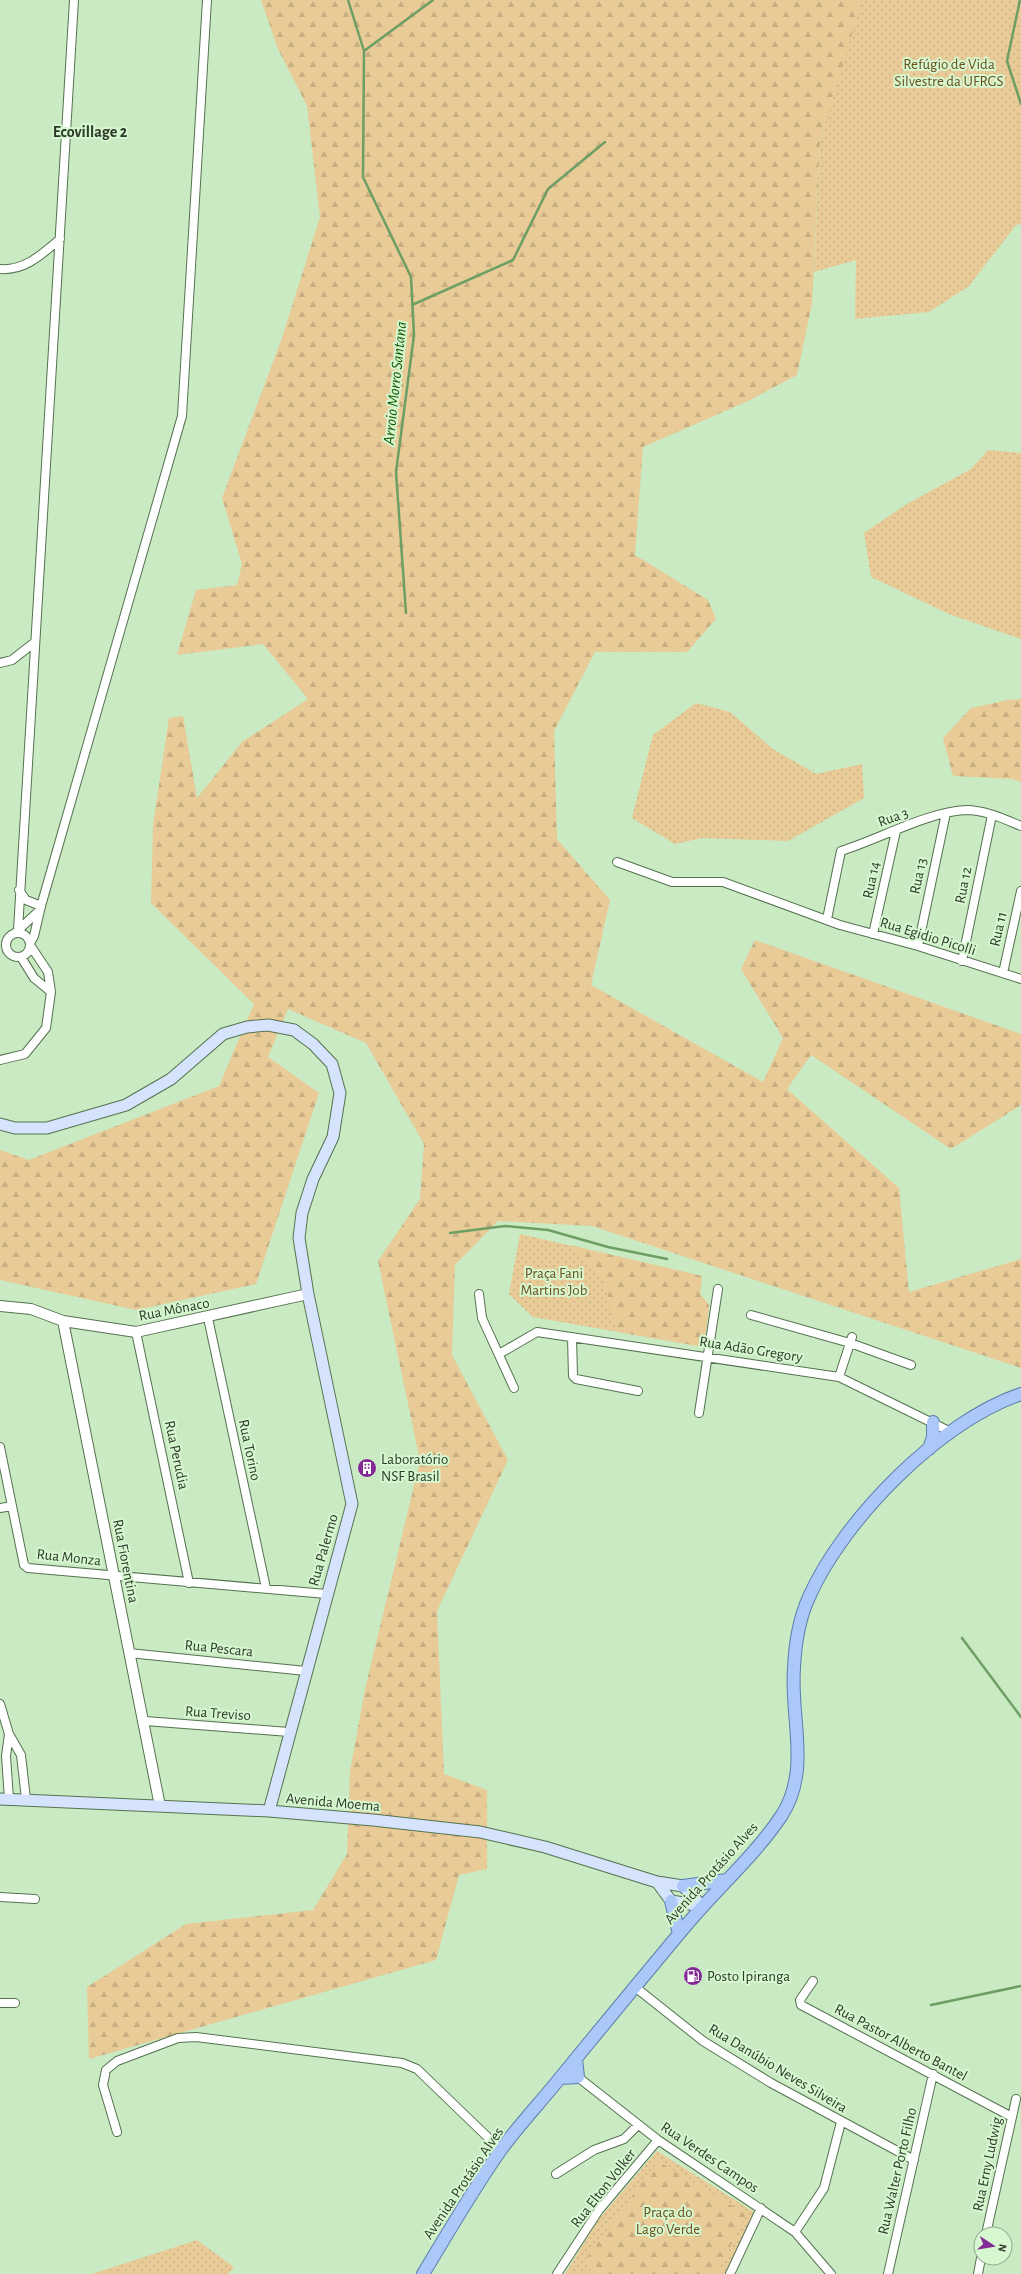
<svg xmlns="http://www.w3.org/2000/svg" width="1021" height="2274" font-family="'Alegreya Sans',sans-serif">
<defs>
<pattern id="grass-dots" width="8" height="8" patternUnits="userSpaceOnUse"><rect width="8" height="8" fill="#e9cb98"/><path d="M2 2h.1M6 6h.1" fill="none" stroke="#c8af83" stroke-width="1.8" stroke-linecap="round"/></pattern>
<pattern id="forest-firs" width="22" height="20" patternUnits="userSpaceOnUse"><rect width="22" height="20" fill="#e9cb98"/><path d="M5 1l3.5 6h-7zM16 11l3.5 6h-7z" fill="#c8af83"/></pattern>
</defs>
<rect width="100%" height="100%" fill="#c9eac3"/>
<path fill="url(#grass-dots)" d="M348,0H1021V224L1016,225L969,286L929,312L855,319L856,260L814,272L820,142L825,126Z
M988,450L1021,453V639L949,614L871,577L864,533L907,504L971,469Z
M696,703L730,712L773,749L816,774L862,764L864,798L788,841L702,838L675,844L632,818L653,735Z
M520,1234L702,1276L700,1294L709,1305L704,1347L533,1317L509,1294Z
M657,2151L754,2212L725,2274H565L599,2219Z
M197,2240L234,2267L228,2274H92Z"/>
<path fill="url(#forest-firs)" d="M261,0H862L820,142L812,304L797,375L748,401L643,447L635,555L708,600L716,619L687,652H595L554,731L557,839L610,900L591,985L763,1082L783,1038L741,969L755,940L1021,1034V1105L951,1149L811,1055L787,1089L899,1188L909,1292L1021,1259V1368L592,1226L498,1221L455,1265L452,1355L508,1460L437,1611L444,1774L487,1790V1869L459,1875L436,1960L89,2059L87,1987L186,1924L313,1910L347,1854L350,1771L365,1689L420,1461L378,1261L420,1199L424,1144L366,1043L288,1009L268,1057L319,1093L256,1284L136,1310L0,1280V1150L29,1160L219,1086L254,1004L151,903L153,825L169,718L183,716L197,798L242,742L308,699L263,644L177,655L196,590L237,585L242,564L222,498L282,338L320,217L307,106L278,49Z
M1021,699V782L1012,779L953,776L943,738L971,708L1008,700Z
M570,1245L702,1276L700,1294L709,1305L704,1347L617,1332L602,1276Z
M658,2161L746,2214L717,2274H592L585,2260Z"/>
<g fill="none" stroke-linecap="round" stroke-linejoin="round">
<path stroke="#6d9e63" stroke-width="2.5" d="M348,0L364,51L363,177L411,277L414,335L396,472L406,613
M1020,0L1007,61L1021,104
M364,51L433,0
M412,305L513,260L548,189L605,142
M450,1233L505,1226L548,1230L608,1247L667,1259
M962,1638L1021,1717
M931,2005L1021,1986"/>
<defs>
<path id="minor" d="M0,269C25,271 42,254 60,239
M0,663L12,660L35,642
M617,862L672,882H723L840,925L918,946L1021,979
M19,890L26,900L41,906
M827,919L841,851C877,840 930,811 966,810C985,810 1004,819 1021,826
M18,930L74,0
M16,932L40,910
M6 945a12 12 0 1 1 24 0a12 12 0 1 1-24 0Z
M873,934L896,831
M30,943L34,936L41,906L182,416L207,0
M918,946L946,813
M21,957L34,978L51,992
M962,961L992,815
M1003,973L1021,891
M0,1060L25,1054L46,1028L51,992L48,972L30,945
M479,1294L482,1318L514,1388
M751,1315L850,1343L911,1365
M208,1318L266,1588
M136,1332L189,1583
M572,1337L573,1376L576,1379L638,1391
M499,1354L537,1332L839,1377L949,1431
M839,1377L852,1337
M699,1413L718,1289
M0,1447L24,1565L28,1568L326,1594
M0,1508L12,1506
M129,1653L306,1671
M0,1704L9,1734L6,1756L9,1799
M145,1721L289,1732
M9,1734L21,1755L26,1799
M0,1897L35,1899
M813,1981L800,2000L801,2005L1012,2117
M635,1987L703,2041L771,2083L914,2160
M0,2003H15
M574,2074L658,2140L795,2232L831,2274
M117,2132L103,2085L106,2070L117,2061L178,2038L196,2037L402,2063L417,2069L501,2150
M556,2174L594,2150L624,2139L638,2125
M795,2232L824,2188L841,2122
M986,2234L1016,2099
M557,2274L599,2210L658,2140
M730,2274L761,2208
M888,2274L933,2074
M978,2274L981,2258"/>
<path id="tertiary" d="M0,1306L31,1309L63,1321L136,1332L308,1294
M63,1321L160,1806"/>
<path id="secondary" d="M0,1124L15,1128H47L126,1105L171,1079L223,1034L247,1027L268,1025L294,1030L313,1044L332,1064L340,1093L333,1137L313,1179L302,1213L299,1238L308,1294L352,1504L269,1811
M0,1799L269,1811L373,1820L480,1832L545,1847L657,1882L683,1886L702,1906
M657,1882L671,1901L702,1906"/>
<path id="primary" d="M929,1449L933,1437V1422
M683,1886L727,1880
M671,1901L679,1934
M560,2078L578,2077L576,2059
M423,2274C448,2233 472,2191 500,2151C518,2126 540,2103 560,2078C601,2028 642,1978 684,1928C716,1889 754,1857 782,1815C811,1769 790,1718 794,1668C795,1645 799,1619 809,1597C843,1520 940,1421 1021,1394"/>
</defs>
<use href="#minor" stroke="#557250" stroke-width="10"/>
<use href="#tertiary" stroke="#557250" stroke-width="12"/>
<use href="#secondary" stroke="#557250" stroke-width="13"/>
<use href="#primary" stroke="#5b7eae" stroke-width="14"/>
<use href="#minor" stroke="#fff" stroke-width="8"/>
<use href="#tertiary" stroke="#fff" stroke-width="10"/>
<use href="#secondary" stroke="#d5e3fc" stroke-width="11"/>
<use href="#primary" stroke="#abc8f8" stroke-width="12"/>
</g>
<defs>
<symbol id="building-disc" viewBox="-11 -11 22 22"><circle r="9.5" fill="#842a96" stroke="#d6f7d0"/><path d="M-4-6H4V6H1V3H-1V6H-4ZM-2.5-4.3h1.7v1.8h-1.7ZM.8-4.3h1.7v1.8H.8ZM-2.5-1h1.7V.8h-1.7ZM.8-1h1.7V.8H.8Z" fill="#fff"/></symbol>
<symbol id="fuel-disc" viewBox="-11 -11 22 22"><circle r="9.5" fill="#842a96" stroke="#d6f7d0"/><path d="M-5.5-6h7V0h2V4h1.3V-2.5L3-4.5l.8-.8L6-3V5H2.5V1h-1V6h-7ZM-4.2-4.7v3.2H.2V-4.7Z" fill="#fff"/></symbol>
</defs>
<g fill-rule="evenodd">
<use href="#building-disc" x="356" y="1457" width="22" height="22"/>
<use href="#fuel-disc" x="682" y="1965" width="22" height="22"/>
</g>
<g text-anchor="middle" stroke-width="4" stroke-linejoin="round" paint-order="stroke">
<g font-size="15" fill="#6b4f1b" stroke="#d6f7d0">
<text x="949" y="69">Refúgio de Vida<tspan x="949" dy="17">Silvestre da UFRGS</tspan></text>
<text x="554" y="1278">Praça Fani<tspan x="554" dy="17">Martins Job</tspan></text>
<text x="668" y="2217">Praça do<tspan x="668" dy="17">Lago Verde</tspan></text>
</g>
<g font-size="15" fill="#2e3a2b" stroke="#d6f7d0">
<text transform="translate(893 817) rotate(-20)" y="5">Rua 3</text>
<text transform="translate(918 876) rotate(-78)" y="5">Rua 13</text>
<text transform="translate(871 880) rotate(-78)" y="5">Rua 14</text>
<text transform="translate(963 885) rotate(-79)" y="5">Rua 12</text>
<text transform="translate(998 929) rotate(-77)" y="5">Rua 11</text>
<text transform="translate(928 936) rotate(17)" y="5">Rua Egidio Picolli</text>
<text transform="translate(174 1309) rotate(-11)" y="5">Rua Mônaco</text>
<text transform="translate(751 1349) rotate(9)" y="5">Rua Adão Gregory</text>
<text transform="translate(250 1450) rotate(78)" y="5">Rua Torino</text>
<text transform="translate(177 1455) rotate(78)" y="5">Rua Perudia</text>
<text transform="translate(323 1550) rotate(-74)" y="5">Rua Palermo</text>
<text transform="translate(69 1557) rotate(6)" y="5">Rua Monza</text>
<text transform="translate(126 1561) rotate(79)" y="5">Rua Fiorentina</text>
<text transform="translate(219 1648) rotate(6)" y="5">Rua Pescara</text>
<text transform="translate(218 1713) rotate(4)" y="5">Rua Treviso</text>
<text transform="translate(333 1802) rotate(5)" y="5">Avenida Moema</text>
<text transform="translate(711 1873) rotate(-48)" y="5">Avenida Protásio Alves</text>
<text transform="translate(901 2042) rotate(28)" y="5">Rua Pastor Alberto Bantel</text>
<text transform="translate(778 2068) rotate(31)" y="5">Rua Danúbio Neves Silveira</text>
<text transform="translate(710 2157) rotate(34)" y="5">Rua Verdes Campos</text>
<text transform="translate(987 2164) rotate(-78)" y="5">Rua Erny Ludwig</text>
<text transform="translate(897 2171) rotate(-77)" y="5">Rua Walter Porto Filho</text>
<text transform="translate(463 2183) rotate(-56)" y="5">Avenida Protásio Alves</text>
<text transform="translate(603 2188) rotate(-52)" y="5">Rua Elton Volker</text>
</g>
<g font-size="15" fill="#2e3a2b" stroke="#d6f7d0" text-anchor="start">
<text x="381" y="1464">Laboratório<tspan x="381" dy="17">NSF Brasil</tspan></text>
<text x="707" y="1981">Posto Ipiranga</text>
</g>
<g font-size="16" font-weight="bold" fill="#2e3a2b" stroke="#d6f7d0">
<text x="90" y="137">Ecovillage 2</text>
</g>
<g font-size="16" font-style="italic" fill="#145700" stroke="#d6f7d0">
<text transform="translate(394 383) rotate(-84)" y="6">Arroio Morro Santana</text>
</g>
</g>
<g transform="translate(993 2246) rotate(102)"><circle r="19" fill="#d6f7d0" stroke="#93ab8e"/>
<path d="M0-3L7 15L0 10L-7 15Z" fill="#842a96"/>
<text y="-6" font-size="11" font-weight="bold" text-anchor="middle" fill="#2e3a2b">N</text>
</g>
</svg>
